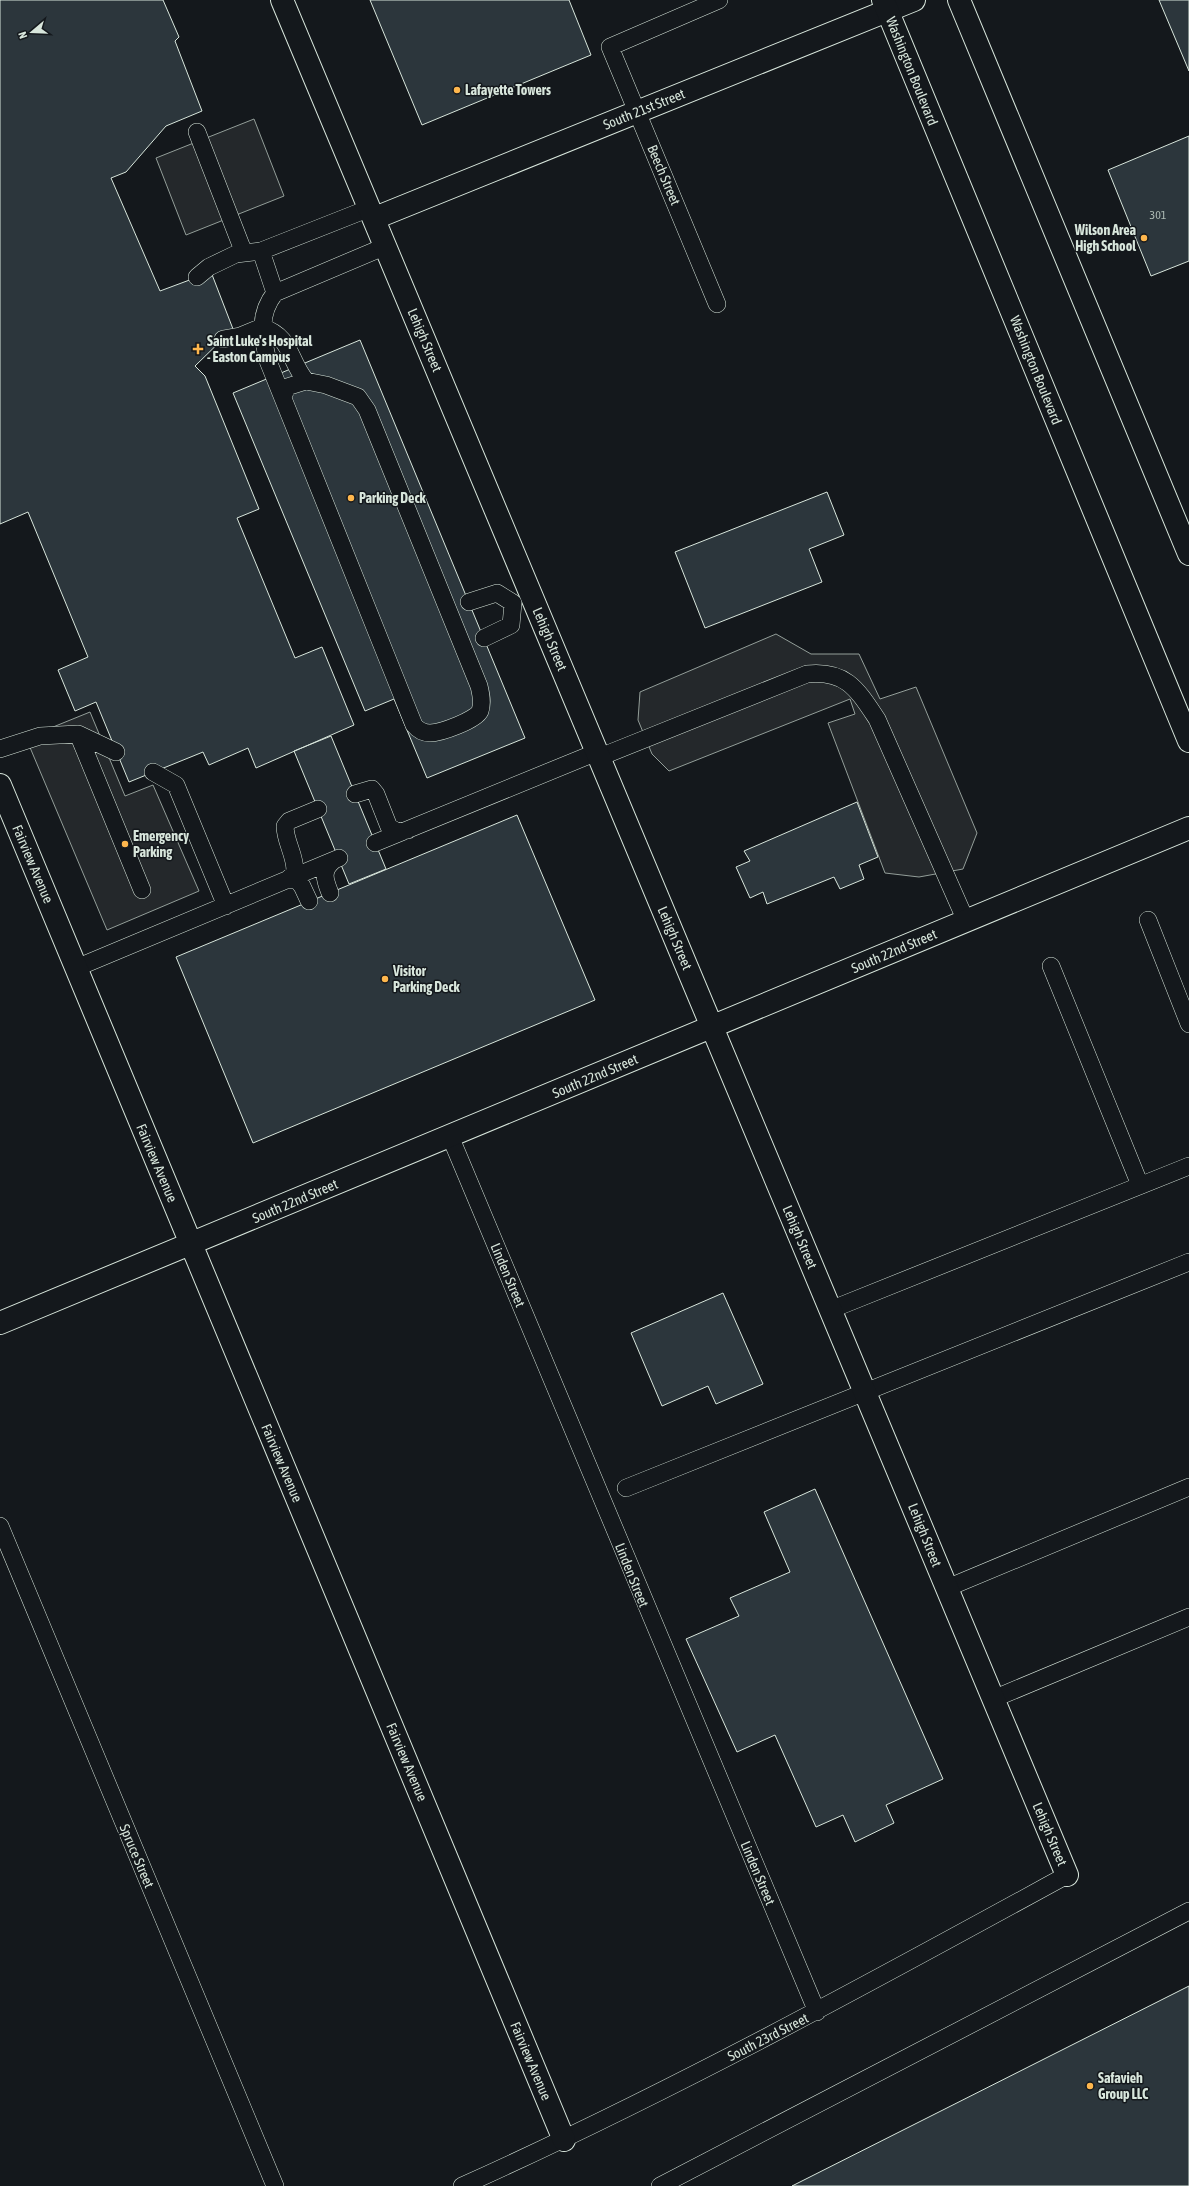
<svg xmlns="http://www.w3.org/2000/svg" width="1189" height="2186" font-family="'Asap Condensed',sans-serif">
<rect width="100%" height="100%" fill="#14181c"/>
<path fill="#24282b" stroke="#939e99" d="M254,119L284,196L186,235L156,158Z
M776,634L811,654H859L880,699L916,687L977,833L963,869L919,877L885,873L828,723L855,714L850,699L669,771L652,754L638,720L640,692Z
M90,712L125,796L153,785L199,891L107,930L26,738Z"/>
<path fill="#2c363c" stroke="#d8e6dc" d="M0,0H163L179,37L175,41L202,111L166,126L126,172L111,178L160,291L211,272L233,329L195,366L205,376L259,509L237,518L295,658L322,647L354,725L256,768L248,748L209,765L203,752L129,782L96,702L75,711L58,670L88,657L28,512L0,524Z
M370,0H569L591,55L422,125Z
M1159,0H1189V71Z
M1189,136V261L1151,276L1108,170Z
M360,340L525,738L427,778L394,699L365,711L233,393Z
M827,492L844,535L809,549L822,582L705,628L675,552Z
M331,736L386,869L349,884L294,751Z
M857,802L878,857L859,865L864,879L840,889L834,877L767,904L763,892L750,898L736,867L750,861L744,851Z
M517,815L595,1000L253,1143L176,957Z
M723,1293L763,1384L716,1404L708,1386L662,1406L631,1333Z
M815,1489L943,1779L886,1805L894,1823L855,1842L843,1815L816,1827L775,1735L737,1752L686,1639L739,1616L730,1598L790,1572L764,1512Z
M1189,1986V2186H792Z"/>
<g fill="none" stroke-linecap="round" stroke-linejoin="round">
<defs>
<path id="service" d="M197,132L244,253
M261,251L275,293
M197,277L209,267L236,254L261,251L370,208
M717,304L610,47L719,0
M223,339L240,336L262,327C292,337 288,359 306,381
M283,397L287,387L306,381L326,385L358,397L367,410L479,686C481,694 483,703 480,711C476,720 441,733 430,733C423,733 418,730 414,725L268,361C262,337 258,314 275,293L386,246
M469,602L497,593L513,603
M484,638L511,625L513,603
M78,734L142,890
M0,749L40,736L78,734L116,752
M600,757L807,674C846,670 857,689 877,719L966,921
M153,772L176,785L226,906
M355,794L372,789L376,794L389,827L398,832L408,830
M375,843L597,752
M287,880L295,873C296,856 285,842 285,826L289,821L318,809
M287,880H297L302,886L309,901
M330,893C325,880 321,871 333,861
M1148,920L1189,1024
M1051,966L1140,1185
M76,968L339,858
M450,1136L817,2012
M830,1310L1189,1166
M626,1488L1189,1262
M0,1526L275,2186
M947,1588L1189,1487
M993,1699L1189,1617
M462,2186C669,2093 868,1984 1067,1875
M660,2186L1189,1911"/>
<path id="minor" d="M282,0L1067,1875
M375,218L914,0
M0,785L564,2140
M0,1323L1189,828"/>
<path id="tertiary" d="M883,0L1189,741
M959,0L1189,554"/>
</defs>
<use href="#service" stroke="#d8e6dc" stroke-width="18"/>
<use href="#minor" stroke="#d8e6dc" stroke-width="24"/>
<use href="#tertiary" stroke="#d8e6dc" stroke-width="24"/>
<use href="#service" stroke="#14181c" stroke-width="17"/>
<use href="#minor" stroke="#14181c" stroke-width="22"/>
<use href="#tertiary" stroke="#14181c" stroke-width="22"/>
</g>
<g fill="#ffb74d" stroke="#14181c" stroke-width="1.5">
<circle cx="457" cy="90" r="4"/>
<circle cx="1144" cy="238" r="4"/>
<path d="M196 343h4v4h4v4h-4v4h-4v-4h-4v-4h4z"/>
<circle cx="351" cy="498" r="4"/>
<circle cx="125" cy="844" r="4"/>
<circle cx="385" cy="979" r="4"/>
<circle cx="1090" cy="2086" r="4"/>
</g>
<g text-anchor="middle" stroke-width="3" stroke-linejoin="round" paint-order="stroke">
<g font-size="12" fill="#adbab4">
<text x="1158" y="219">301</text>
</g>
<g font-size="14" fill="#d8e6dc" stroke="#14181c">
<text transform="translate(912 71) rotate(68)" y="5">Washington Boulevard</text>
<text transform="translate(644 109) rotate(-22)" y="5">South 21st Street</text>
<text transform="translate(664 175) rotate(67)" y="5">Beech Street</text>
<text transform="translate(425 340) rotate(67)" y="5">Lehigh Street</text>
<text transform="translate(1036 370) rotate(68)" y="5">Washington Boulevard</text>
<text transform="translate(550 639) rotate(67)" y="5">Lehigh Street</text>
<text transform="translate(33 864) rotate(67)" y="5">Fairview Avenue</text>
<text transform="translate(675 938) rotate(67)" y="5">Lehigh Street</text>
<text transform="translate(894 951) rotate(-23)" y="5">South 22nd Street</text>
<text transform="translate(595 1076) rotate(-23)" y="5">South 22nd Street</text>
<text transform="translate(157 1163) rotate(67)" y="5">Fairview Avenue</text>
<text transform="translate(295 1201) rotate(-23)" y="5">South 22nd Street</text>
<text transform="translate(800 1237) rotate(67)" y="5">Lehigh Street</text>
<text transform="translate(508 1275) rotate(67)" y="5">Linden Street</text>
<text transform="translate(282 1463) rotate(67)" y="5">Fairview Avenue</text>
<text transform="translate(925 1535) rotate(68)" y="5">Lehigh Street</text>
<text transform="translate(632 1575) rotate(68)" y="5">Linden Street</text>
<text transform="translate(407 1762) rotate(67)" y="5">Fairview Avenue</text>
<text transform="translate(1050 1834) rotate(67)" y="5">Lehigh Street</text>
<text transform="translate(137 1856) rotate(67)" y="5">Spruce Street</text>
<text transform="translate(758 1873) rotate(67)" y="5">Linden Street</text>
<text transform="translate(768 2037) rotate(-27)" y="5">South 23rd Street</text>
<text transform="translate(531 2061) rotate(67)" y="5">Fairview Avenue</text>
</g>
<g font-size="14" font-weight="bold" fill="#d8e6dc" stroke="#14181c" text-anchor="start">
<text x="465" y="95">Lafayette Towers</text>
<text x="1136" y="235" text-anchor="end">Wilson Area<tspan x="1136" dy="16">High School</tspan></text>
<text x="207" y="346">Saint Luke's Hospital<tspan x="207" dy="16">- Easton Campus</tspan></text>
<text x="359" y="503">Parking Deck</text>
<text x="133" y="841">Emergency<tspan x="133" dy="16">Parking</tspan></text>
<text x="393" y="976">Visitor<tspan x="393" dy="16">Parking Deck</tspan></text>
<text x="1098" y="2083">Safavieh<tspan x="1098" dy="16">Group LLC</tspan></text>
</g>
</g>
<g transform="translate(32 32) rotate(251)" stroke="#14181c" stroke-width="3" paint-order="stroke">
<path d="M0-3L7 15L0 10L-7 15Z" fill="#d8e6dc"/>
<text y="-6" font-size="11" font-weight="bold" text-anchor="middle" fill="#d8e6dc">N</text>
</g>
</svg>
